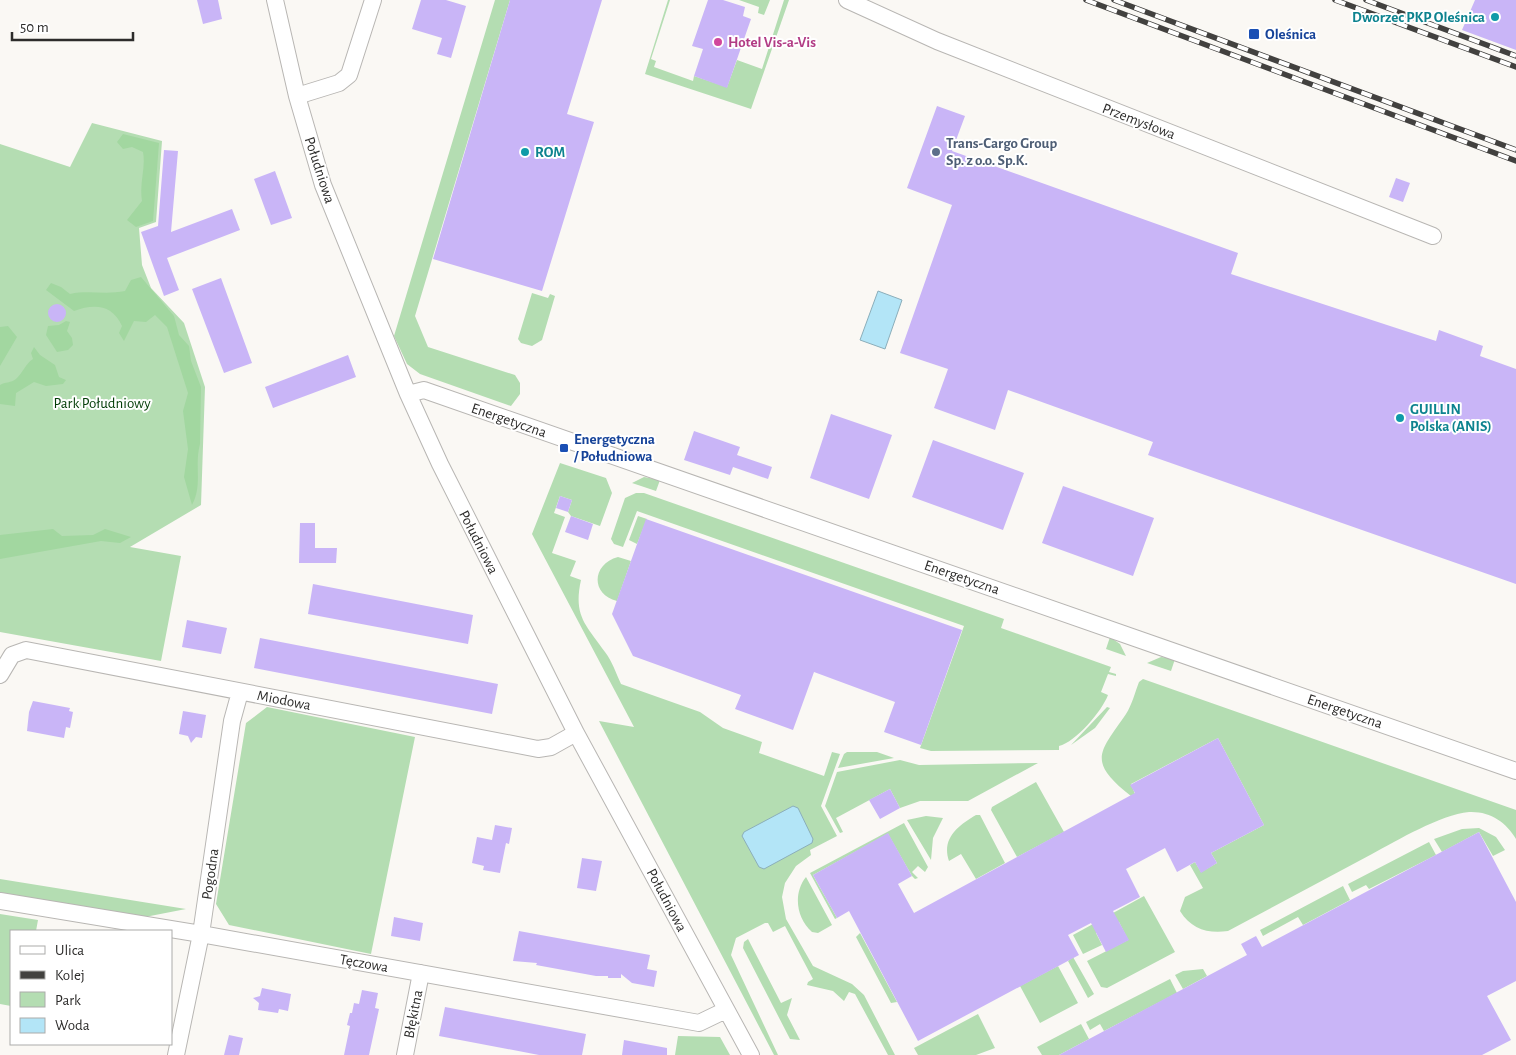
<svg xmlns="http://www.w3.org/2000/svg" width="1516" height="1055" font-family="'Alegreya Sans',sans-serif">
<rect width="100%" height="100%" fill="#faf8f4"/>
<path fill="#b4ddb2" d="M495,0H510L415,316L428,347L515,375L520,383V394L511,406L420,374L407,364L394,336Z
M668,0H670L651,59L656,61L654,67L693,81L694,76L727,87L737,60L762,69L784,0H789L751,109L645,74Z
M739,0H770L764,15L758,13L759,7Z
M92,123L162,141L156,222L139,228L142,265L151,288L184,323L205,387L201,505L130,547L181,556L161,661L0,632V144L70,167Z
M532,293L548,298L550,294L555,296L542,340L532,346L521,343L518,339Z
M560,463L606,478L612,493L600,526L571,516L568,512L572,500L560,496L554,513L565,517L552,553L576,561L570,576L581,580C573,616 586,625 605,652C612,661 616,673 621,684L700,712L723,728L762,742L759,753L824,776L832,752L840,754L821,806L837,836L810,850L811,855L796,866L785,883L782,897L786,919L813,966L852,984L864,995L895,1055H888L855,994L849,992L844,1001L833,991L807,985L808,982L813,979L785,926L773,932L768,923H765L736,938L731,955L778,1055H774L599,721L634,727L532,534Z
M644,477L660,480L656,491L632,483Z
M636,493H644L1004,619L1001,628L1111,667L1109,672L1116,674V676L1108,674L1101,692L1108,695C1102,711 1076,742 1059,746V750L931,751L920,748L964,626L637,511L623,547L614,544L611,539L625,498Z
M638,516L647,519L637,544L629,540Z
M618,557L631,561L617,601C590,594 592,564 618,557Z
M1110,637L1120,644L1126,656L1106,649Z
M1161,657L1175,659L1171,671L1147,663Z
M1143,679L1516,810V839C1506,822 1490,811 1469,812C1440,815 1398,840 1372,854C1324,880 1276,905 1228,931C1208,934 1191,929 1180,911L1185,897L1203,888L1190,865L1195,862L1201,872L1217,863L1211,853L1264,825L1218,738L1131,784L1135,794L1131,796C1086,761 1100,752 1126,714C1132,705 1135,692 1139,682Z
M267,707L415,737L371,954L229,925L216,904L246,723Z
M1107,707L1110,708L1095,728L1071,745Z
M847,752H877L894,758L838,768L844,754Z
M900,760L919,765L1038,763L968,801H920L900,808L890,789L836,818L843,832L840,833L825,806L837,772Z
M1036,782L1064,832L1017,857L991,810L992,807Z
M976,815H980L1005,863L976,879L961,854L949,861C941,838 959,825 976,815Z
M926,816L943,818L933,838L931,860L907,820Z
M904,823L928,867L925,872L918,866L912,872L918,878L915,879L912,876L888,834L813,875L837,918L835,919L810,873Z
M1479,828L1496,837L1505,850L1493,856L1479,832L1442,852L1434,839L1462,829Z
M1429,842L1436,855L1369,889L1366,885L1352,892L1348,884Z
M806,877L832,925L818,933L812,932C796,918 793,893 806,877Z
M0,879L186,909L145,917L0,895Z
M1343,886L1350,900L1303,925L1298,917L1263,936L1260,930Z
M1144,896L1175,952L1107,988L1101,987L1087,961L1128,940L1119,922L1096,933L1102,945L1083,954L1073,935Z
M0,914L38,920L36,931H11V1006L0,1004Z
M860,933L897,1002L891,1003L856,937Z
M748,939L781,1003L792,998L787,1015L800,1040L790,1039L743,948L744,942Z
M1073,957L1094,994L1088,998L1068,961Z
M1058,966L1078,1003L1040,1023L1020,986Z
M1203,969L1207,976L1183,989L1175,975L1183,971Z
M1170,979L1177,993L1104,1031L1100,1024L1090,1030L1086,1022Z
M978,1014L995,1048L976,1055H918L914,1048Z
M1081,1024L1089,1039L1059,1055H1042L1037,1047Z
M678,1036L720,1037L730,1055H675Z"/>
<path fill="#a2d7a0" d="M123,134L159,143L153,221L136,227L127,220L142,201C139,182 146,169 143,152L132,147L123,149L117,142Z
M141,277L174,316L179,335L189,346L191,361L201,387L200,444C194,466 203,484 192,505L184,477L188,449L183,411L188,393L167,327L155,315L146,322L134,321L124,341L119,333L122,326C112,304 94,304 74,311L46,290L51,283L61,287L70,294C88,290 106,295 125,291L131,280Z
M66,321L70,322L67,331L72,338L73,345L68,350L57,352L46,335L48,326L59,325Z
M8,326L17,337L0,366V327Z
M34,347L40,355L55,365L59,377L66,380L63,384L46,386L34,382L16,393L15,406L0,404V385C5,382 11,383 16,379C23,373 25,364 33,359L31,353Z
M53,529L62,536L93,535L105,529L131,537L120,543L101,541L0,559V535Z"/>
<path fill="#b3e5f7" stroke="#8baeba" d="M878,291L902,300L885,349L860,340Z
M793,806L798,808L813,839L812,843L764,869L759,867L742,836L744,832Z"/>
<path fill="#c9b5f7" d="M197,0H218L222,19L203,24Z
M421,0H446L466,6L451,58L437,54L442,38L412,29Z
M510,0H602L567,114L594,122L542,291L433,259Z
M708,0H723L745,7L743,16L751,19L727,88L694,76L703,49L692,46Z
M1475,0H1516V50L1462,30Z
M937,106L965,116L952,151L1238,253L1231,274L1436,341L1439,330L1483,346L1480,356L1516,369V584L1148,455L1153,442L1008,390L995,430L934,408L948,369L900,353L952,205L907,188Z
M164,150L178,151L171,232L232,209L240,230L167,258L179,290L164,296L141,232L158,226Z
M275,171L292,218L271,225L254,179Z
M1396,178L1410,183L1403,202L1389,197Z
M221,278L252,363L224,373L192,289Z
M48 313a9 9 0 1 1 18 0a9 9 0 1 1-18 0Z
M348,355L356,377L273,408L265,387Z
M831,414L892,435L869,499L810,478Z
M694,431L740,447L737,455L772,467L768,479L733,467L730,475L684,460Z
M933,440L1024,473L1003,530L912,497Z
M1063,486L1154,518L1133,576L1042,543Z
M560,496L572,500L568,512L556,508Z
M571,516L593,524L588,540L565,532Z
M646,519L962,630L921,745L884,732L895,702L814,672L793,730L735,709L741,695L633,656L612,614Z
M300,523H315V548H337L336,563H299Z
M313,584L473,615L468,644L308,614Z
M187,620L227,628L221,654L182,647Z
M260,638L498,684L492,714L254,668Z
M33,701L70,708L69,711L73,712L70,728L66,727L64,738L27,731L29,712Z
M183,711L206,715L202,738L196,737L191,743L188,736L179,734Z
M1218,738L1264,825L1211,853L1217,863L1201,873L1195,862L1177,872L1165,848L1126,869L1140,897L1113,911L1129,940L1106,952L1091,923L1068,935L1079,955L918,1041L849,911L837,918L813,875L888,833L912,876L898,884L914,913L1135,793L1130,785Z
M890,789L900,808L880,819L869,800Z
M495,825L512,828L509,844L506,843L500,873L483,870L484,866L472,863L477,837L492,840Z
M1479,832L1516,902V981L1487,996L1511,1040L1482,1055H1059L1247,955L1241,944L1256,936L1262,947Z
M582,858L602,861L596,891L577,888Z
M394,917L423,923L420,941L391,936Z
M519,931L650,955L647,969L657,971L654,987L632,983L621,974V978H608V976H596L536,965L537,963L513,961Z
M262,988L291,994L288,1011L279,1009L278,1013L258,1010L259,1003L253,998L260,996Z
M362,990L378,993L375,1008L379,1009L369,1055H344L350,1026L347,1025L350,1013H352L354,1003L359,1004Z
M445,1007L586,1034L582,1055H539L439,1036Z
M229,1035L243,1038L239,1055H224Z
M624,1040L667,1048V1055H622Z"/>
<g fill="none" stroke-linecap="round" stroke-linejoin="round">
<defs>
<path id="minor" d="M275,0L297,96L323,185L408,394L440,464L576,733L751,1055
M847,0L937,41L1433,236
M297,96L339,83L349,75L373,0
M408,394L424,390L1516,771
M0,675L12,655L26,650L538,749L551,747L576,733
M0,901L201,934L699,1023L726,1010
M176,1055L201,934L232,721L240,692
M405,1055L421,973"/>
</defs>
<use href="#minor" stroke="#b8b6b3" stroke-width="18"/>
<use href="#minor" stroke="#fff" stroke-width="16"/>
<defs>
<path id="rail" d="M1086,0L1516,161
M1114,0L1516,150
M1335,0L1516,67
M1366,0L1516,56"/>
</defs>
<use href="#rail" stroke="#42413f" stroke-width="5.5"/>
<use href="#rail" stroke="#fff" stroke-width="4" stroke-dasharray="11" stroke-linecap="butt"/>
</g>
<g fill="#0f9aa8" stroke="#fff" stroke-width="2">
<circle cx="1495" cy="17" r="5"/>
<circle cx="525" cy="152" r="5"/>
<circle cx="1400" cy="418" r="5"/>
</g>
<g fill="#1a4fb4" stroke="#fff" stroke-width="2">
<rect x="1248" y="28" width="12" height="12" rx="2.5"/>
<rect x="559" y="443" width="10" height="10" rx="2.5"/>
</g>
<circle fill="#d1479c" stroke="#fff" stroke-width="2" cx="718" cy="42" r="5"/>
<circle fill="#5c6f8a" stroke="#fff" stroke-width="2" cx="936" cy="152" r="5"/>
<g text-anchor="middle" stroke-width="4" stroke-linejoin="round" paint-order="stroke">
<g font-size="15" font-weight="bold" fill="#0d838f" stroke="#fff" text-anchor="start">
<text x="1485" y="22" text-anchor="end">Dworzec PKP Oleśnica</text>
<text x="535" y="157">ROM</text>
<text x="1410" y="414">GUILLIN<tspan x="1410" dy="17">Polska (ANIS)</tspan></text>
</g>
<g font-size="15" font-weight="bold" fill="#164399" stroke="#fff" text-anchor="start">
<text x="1265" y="39">Oleśnica</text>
<text x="574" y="444">Energetyczna<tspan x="574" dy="17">/ Południowa</tspan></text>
</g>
<g font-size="15" font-weight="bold" fill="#b23c85" stroke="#fff" text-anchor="start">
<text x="728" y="47">Hotel Vis-a-Vis</text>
</g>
<g font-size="15" fill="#2d2c2b" stroke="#fff">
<text transform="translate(1139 121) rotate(21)" y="5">Przemysłowa</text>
<text transform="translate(320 170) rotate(72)" y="5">Południowa</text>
<text transform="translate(509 420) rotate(19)" y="5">Energetyczna</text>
<text transform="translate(479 542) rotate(63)" y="5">Południowa</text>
<text transform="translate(962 577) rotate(19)" y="5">Energetyczna</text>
<text transform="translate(284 700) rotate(11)" y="5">Miodowa</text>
<text transform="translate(1345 711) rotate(19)" y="5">Energetyczna</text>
<text transform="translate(210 874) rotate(-82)" y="5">Pogodna</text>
<text transform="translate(667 900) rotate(62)" y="5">Południowa</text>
<text transform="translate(364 963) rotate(10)" y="5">Tęczowa</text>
<text transform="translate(413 1014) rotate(-79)" y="5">Błękitna</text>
</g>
<g font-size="15" font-weight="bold" fill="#4e5e75" stroke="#fff" text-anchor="start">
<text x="946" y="148">Trans-Cargo Group<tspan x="946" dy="17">Sp. z o.o. Sp.K.</tspan></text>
</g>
<g font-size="15" fill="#003b05" stroke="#fff">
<text x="102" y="408">Park Południowy</text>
</g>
</g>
<rect x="10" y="930" width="162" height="115" fill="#ffffff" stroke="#ababaa"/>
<rect x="20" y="946" width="25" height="8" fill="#ffffff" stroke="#ababaa"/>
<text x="55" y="955" font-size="15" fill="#2d2c2b">Ulica</text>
<rect x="20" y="971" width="25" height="8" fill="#42413f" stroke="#ababaa"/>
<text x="55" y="980" font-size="15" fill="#2d2c2b">Kolej</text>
<rect x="20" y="992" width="25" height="15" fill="#b4ddb2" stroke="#ababaa"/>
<text x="55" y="1005" font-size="15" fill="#2d2c2b">Park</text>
<rect x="20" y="1018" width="25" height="15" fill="#b3e5f7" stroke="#ababaa"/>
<text x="55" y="1030" font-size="15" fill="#2d2c2b">Woda</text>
<path d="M12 32v8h121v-8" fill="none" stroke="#2d2c2b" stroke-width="2.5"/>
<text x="20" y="32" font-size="15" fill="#2d2c2b" stroke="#ffffff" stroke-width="4" paint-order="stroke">50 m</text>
</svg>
